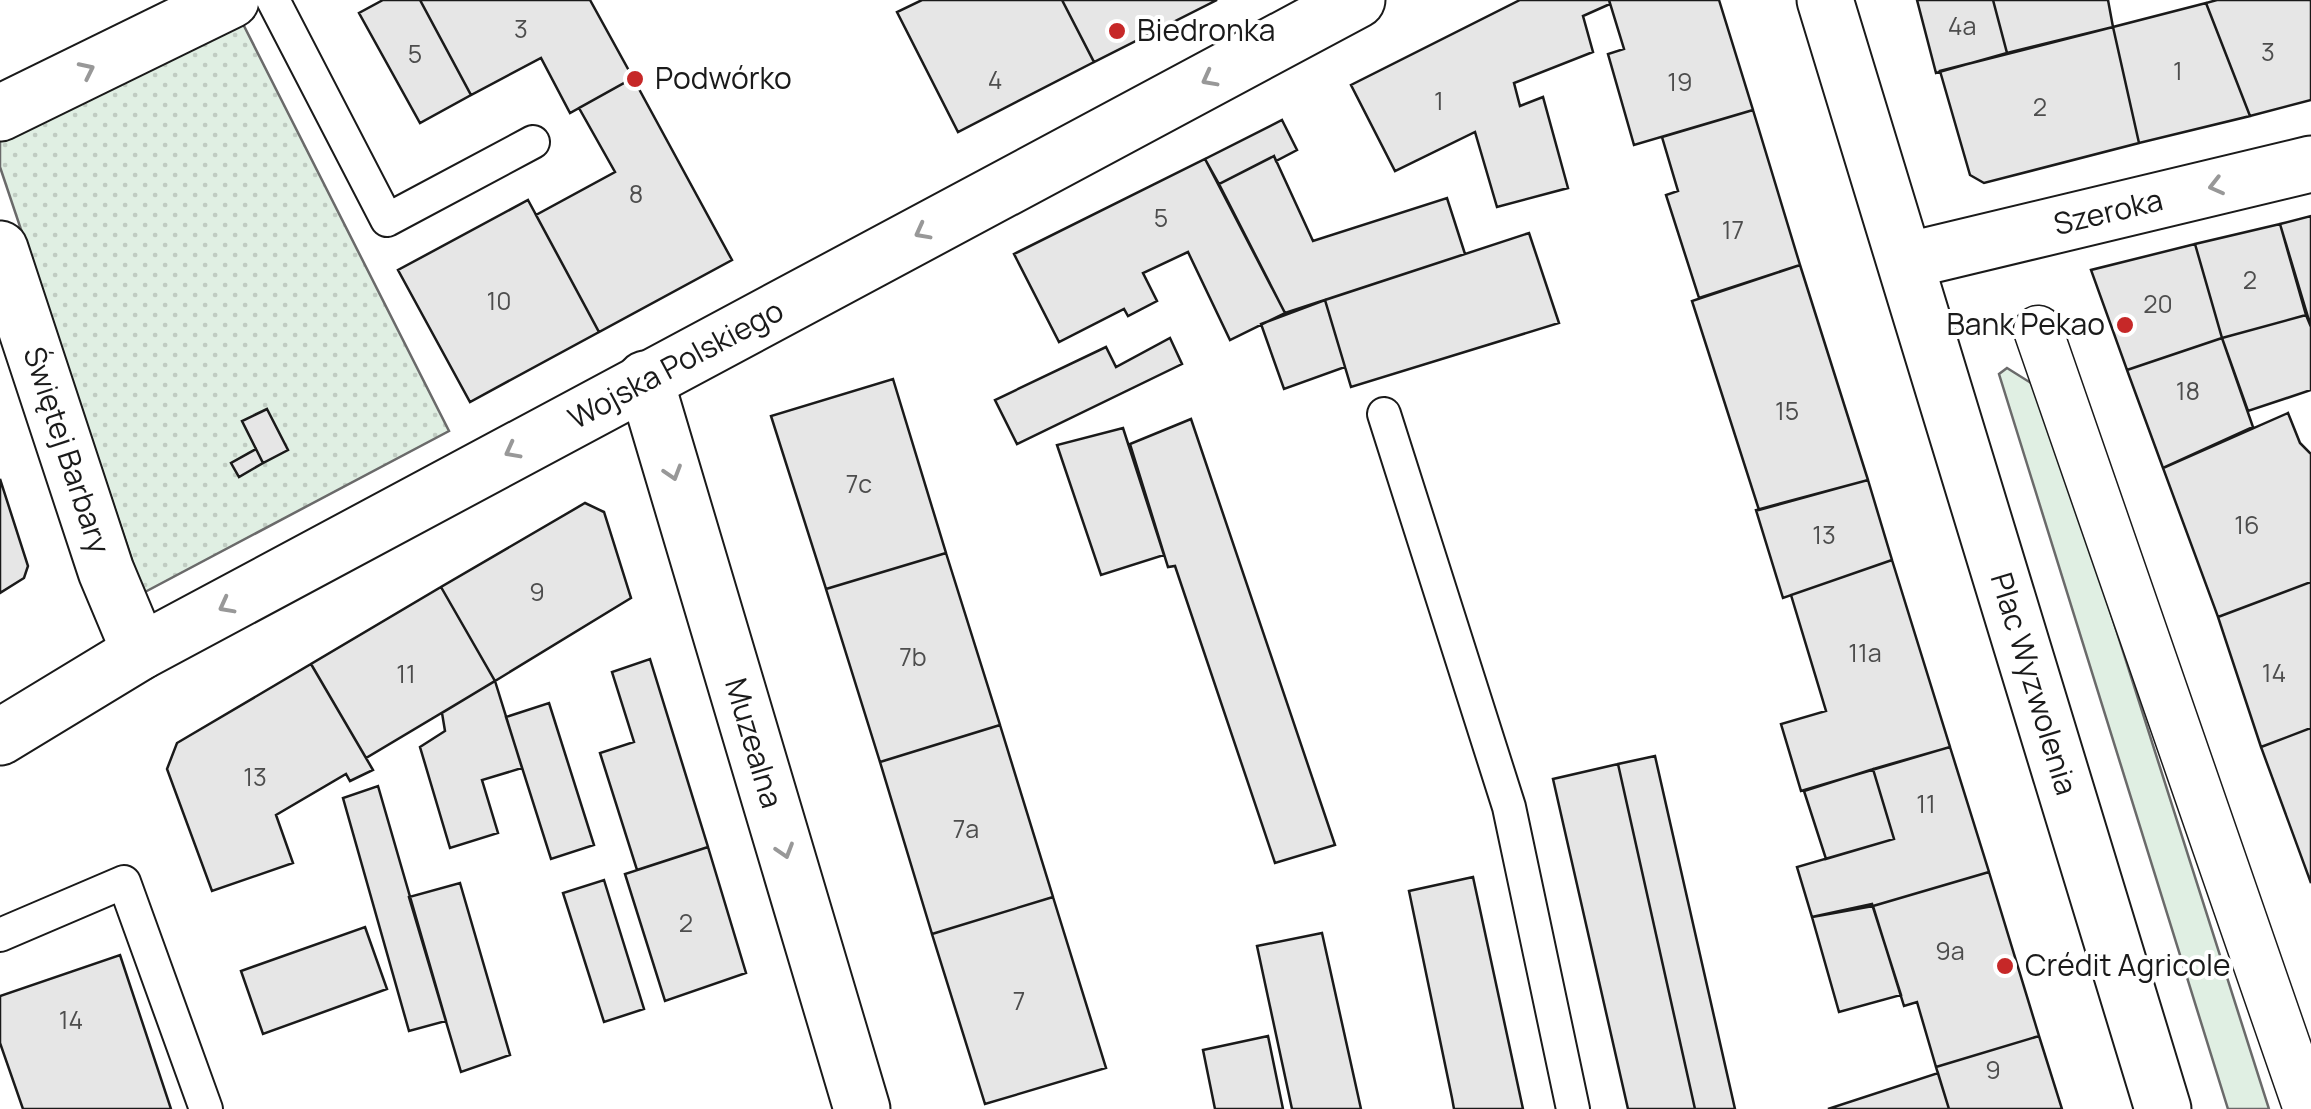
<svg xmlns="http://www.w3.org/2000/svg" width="2311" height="1109" font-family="Manrope,sans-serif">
<defs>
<pattern id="park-dots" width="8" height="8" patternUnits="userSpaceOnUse" patternTransform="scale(2.5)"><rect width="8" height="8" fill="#e0efe3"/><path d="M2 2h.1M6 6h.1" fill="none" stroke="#c0ccc2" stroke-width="1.8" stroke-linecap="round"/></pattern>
</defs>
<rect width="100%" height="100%" fill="#fff"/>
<path fill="#e0efe3" stroke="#6a6a6a" stroke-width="2.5" d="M2007,368L2039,388L2269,1109H2228L1999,374Z"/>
<path fill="url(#park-dots)" stroke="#6a6a6a" stroke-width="2.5" d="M241,20L449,431L143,593L0,167V133Z"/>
<path fill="#e6e6e6" stroke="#1a1a1a" stroke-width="2.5" d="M383,0H420L471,95L420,123L359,13Z
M420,0H590L633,78L570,113L541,58L471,95Z
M922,0H1062L1094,62L958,132L897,12Z
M1062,0H1217L1094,62Z
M1520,0H1609L1610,4L1583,16L1593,52L1514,83L1520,106L1543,97L1568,188L1497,207L1475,132L1395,171L1351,85Z
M1609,0H1719L1753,110L1634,145L1608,54L1624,49Z
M1917,0H1993L2007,53L1936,73Z
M1993,0H2108L2113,27L2007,53Z
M2217,0H2311V100L2250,116L2206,3Z
M2206,3L2250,116L2139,143L2113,27Z
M2113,27L2139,143L1984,183L1970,175L1940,71Z
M633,78L732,260L599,332L536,215L615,172L579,108Z
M1753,110L1800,265L1699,298L1666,195L1678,191L1662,137Z
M1282,120L1297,150L1276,161L1274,156L1219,184L1205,159Z
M1274,156L1313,241L1447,198L1465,254L1285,313L1219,184Z
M1205,159L1285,313L1230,340L1188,252L1143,273L1157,301L1128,316L1124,309L1059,342L1014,254Z
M528,200L599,332L470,402L398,270Z
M2311,216V327L2280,224Z
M2280,224L2306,315L2222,338L2195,244Z
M1529,233L1559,323L1351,387L1325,300Z
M2195,244L2222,338L2127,370L2091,270Z
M1800,265L1868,480L1759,510L1692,301Z
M1325,300L1345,367L1284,389L1261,324Z
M2306,315L2311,327V390L2248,411L2222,338Z
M1170,338L1182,364L1017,444L995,400L1106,347L1116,367Z
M2222,338L2253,427L2163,468L2127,370Z
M893,379L946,553L826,589L771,416Z
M267,409L288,450L263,463L242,421Z
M2288,413L2300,443L2311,454V582L2218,617L2163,468Z
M1191,419L1335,845L1275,863L1175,566L1168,567L1130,444Z
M1123,428L1164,555L1101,575L1057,445Z
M256,449L263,463L239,477L231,463Z
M0,479L28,566L24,578L0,593Z
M1868,480L1892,560L1783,598L1756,510Z
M585,503L604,512L631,598L495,681L441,587Z
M946,553L1000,725L880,762L826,589Z
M1892,560L1950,747L1801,791L1781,724L1826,711L1791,595Z
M2311,582V728L2261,747L2218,617Z
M441,587L495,681L366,758L311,664Z
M650,659L708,847L637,870L600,753L634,742L612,672Z
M311,664L373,770L350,781L346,774L276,815L293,863L212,891L167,769L177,743Z
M495,681L522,768L482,780L498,833L450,848L420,747L445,731L442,713Z
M549,703L594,845L551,859L506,717Z
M1000,725L1053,897L932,934L880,762Z
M2311,728V883L2261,747Z
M1950,747L1989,872L1873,906L1812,917L1797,867L1894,839L1873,769Z
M1655,756L1735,1109H1695L1618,764Z
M1618,764L1695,1109H1628L1553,779Z
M1873,769L1894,839L1826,859L1804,791Z
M378,786L446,1021L409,1031L343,798Z
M708,847L746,973L665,1001L625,874Z
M1989,872L2039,1036L1936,1067L1917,1002L1904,1006L1873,906Z
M1473,877L1523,1109H1454L1452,1098L1409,891Z
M604,880L644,1009L604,1022L563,893Z
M460,883L510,1055L461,1072L409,897Z
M1053,897L1106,1068L985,1104L932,934Z
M1872,904L1901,995L1839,1012L1812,917Z
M365,927L387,989L263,1034L241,971Z
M1322,933L1361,1109H1292L1257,946Z
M120,955L171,1109H23L0,1043V996Z
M1268,1036L1283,1109H1215L1203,1050Z
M2039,1036L2062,1109H1949L1936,1067Z
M1938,1073L1949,1109H1828Z"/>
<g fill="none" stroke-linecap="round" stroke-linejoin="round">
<defs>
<path id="service" d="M273,0L387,220L533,142
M1384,414L1509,807L1573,1109
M0,935L124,882L206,1109"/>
<path id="pedestrian" d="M2038,330L2308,1109"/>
<g id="minor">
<path d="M0,113L231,0"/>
<path id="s1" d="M0,249L106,571L140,652"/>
<path id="s2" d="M645,379L862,1109"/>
</g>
<g id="tertiary">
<path id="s3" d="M1825,0L2163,1109"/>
<path id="s4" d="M1906,261L2311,164"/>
<path id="s5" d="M0,737L140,652L1357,0"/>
</g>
</defs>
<use href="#service" stroke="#1a1a1a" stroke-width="36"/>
<use href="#pedestrian" stroke="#1a1a1a" stroke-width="51"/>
<use href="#minor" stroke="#1a1a1a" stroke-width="59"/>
<use href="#tertiary" stroke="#1a1a1a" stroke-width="59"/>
<use href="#service" stroke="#fff" stroke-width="32"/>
<use href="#pedestrian" stroke="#fff" stroke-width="48"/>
<use href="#minor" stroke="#fff" stroke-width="55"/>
<use href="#tertiary" stroke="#fff" stroke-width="55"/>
</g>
<defs><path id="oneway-chevron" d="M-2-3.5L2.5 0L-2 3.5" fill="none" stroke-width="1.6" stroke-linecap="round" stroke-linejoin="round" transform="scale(2.5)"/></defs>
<g stroke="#989898">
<use href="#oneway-chevron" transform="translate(87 70) rotate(-26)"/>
<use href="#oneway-chevron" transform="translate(1209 79) rotate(152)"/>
<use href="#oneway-chevron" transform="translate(2216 186) rotate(166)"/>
<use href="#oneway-chevron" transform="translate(922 232) rotate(152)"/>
<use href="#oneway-chevron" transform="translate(512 451) rotate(152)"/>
<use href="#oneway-chevron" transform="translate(673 473) rotate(73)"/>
<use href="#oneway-chevron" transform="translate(226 606) rotate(152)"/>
<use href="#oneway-chevron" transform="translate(785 851) rotate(73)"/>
</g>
<g fill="#c62828" stroke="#fff" stroke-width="4">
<circle cx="1117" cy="31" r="10"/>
<circle cx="635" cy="79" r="10"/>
<circle cx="2125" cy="325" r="10"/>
<circle cx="2005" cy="966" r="10"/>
</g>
<g text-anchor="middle" stroke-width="8" stroke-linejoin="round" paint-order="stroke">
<g font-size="25" fill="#4d4d4d">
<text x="1962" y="35">4a</text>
<text x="521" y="38">3</text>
<text x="2268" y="61">3</text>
<text x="415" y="63">5</text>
<text x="2178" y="80">1</text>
<text x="995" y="89">4</text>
<text x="1680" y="91">19</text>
<text x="1439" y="110">1</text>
<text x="2040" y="116">2</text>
<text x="636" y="203">8</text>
<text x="1161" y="227">5</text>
<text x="1733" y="239">17</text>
<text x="2250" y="289">2</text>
<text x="499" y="310">10</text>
<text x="2158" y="313">20</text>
<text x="2188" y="400">18</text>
<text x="1787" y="420">15</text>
<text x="859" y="493">7c</text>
<text x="2247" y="534">16</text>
<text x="1824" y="544">13</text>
<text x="537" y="601">9</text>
<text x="1865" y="662">11a</text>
<text x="913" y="666">7b</text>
<text x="2274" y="682">14</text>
<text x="406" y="683">11</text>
<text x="255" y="786">13</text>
<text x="1926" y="813">11</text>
<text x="966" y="838">7a</text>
<text x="686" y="932">2</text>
<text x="1950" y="960">9a</text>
<text x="1019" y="1010">7</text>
<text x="71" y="1029">14</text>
<text x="1993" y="1079">9</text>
</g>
<g font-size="30" fill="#1a1a1a" stroke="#fff" text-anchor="start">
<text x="1137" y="41">Biedronka</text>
<text x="655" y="89">Podwórko</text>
<text x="2105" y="335" text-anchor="end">Bank Pekao</text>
<text x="2025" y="976">Crédit Agricole</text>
</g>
<g font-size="30" fill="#1a1a1a" stroke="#fff">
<text dy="10" stroke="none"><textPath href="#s4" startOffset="208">Szeroka</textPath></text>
<text dy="10" stroke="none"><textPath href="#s5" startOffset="772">Wojska Polskiego</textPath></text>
<text dy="10" stroke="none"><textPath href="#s1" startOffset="212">Świętej Barbary</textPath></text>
<text dy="10" stroke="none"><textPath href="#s3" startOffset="715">Plac Wyzwolenia</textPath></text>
<text dy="10" stroke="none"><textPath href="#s2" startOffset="380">Muzealna</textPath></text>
</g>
</g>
</svg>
